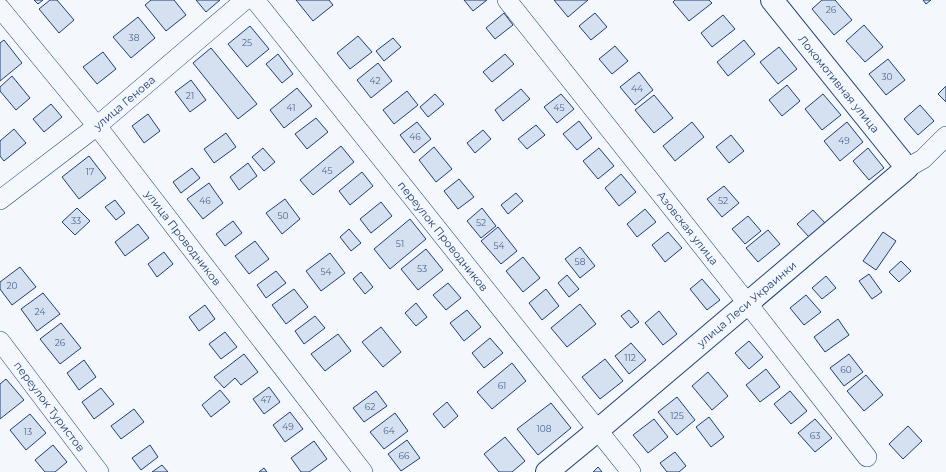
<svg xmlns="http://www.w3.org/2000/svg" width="946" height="472" font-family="Montserrat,sans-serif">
<rect width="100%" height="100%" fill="#f4f7fb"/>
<path fill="#d5e0f0" stroke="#1d3f73" d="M34,0H43L38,4Z
M50,0H57L74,20L59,33L39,9Z
M151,0H174L186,15L166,31L145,5Z
M196,0H220L206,12Z
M296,0H329L333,5L313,21Z
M464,0H487L473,11Z
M554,0H588L568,17Z
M675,0H709L712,3L689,21L673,2Z
M822,0H835L852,20L834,35L812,9Z
M923,0H931L926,4Z
M504,13L513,25L495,39L486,28Z
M595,13L607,27L591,40L579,26Z
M723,15L735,29L712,47L701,33Z
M138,17L155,38L131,58L113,37Z
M864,25L883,47L865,62L846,41Z
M250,26L269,49L247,67L228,44Z
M358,36L372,52L350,69L337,53Z
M393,38L401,47L384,61L376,51Z
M4,40L22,63L0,81V43Z
M744,40L755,54L728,76L717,62Z
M615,46L628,61L612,74L599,59Z
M779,47L797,69L778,84L760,62Z
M211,48L257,104L238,119L193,63Z
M103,52L116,69L97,84L83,67Z
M278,54L293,74L282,83L266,64Z
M505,54L514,64L492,82L483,72Z
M888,59L905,80L886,95L869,74Z
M378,63L392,81L371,98L357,80Z
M639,72L653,90L635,105L620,87Z
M12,76L30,98L16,110L0,91V87Z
M191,80L206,100L190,112L175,92Z
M787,85L800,101L782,116L769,100Z
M946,86V102L938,94Z
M297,88L312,106L284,128L270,110Z
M521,89L530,99L503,121L495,110Z
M407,91L418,105L394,124L383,110Z
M435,94L444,104L428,117L420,107Z
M561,94L574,109L557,123L544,107Z
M823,94L841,115L822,130L805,109Z
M654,95L673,118L654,133L635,110Z
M51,104L62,117L44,132L33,119Z
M920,105L934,121L918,135L904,119Z
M148,114L160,131L144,143L132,126Z
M316,118L328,132L307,149L295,134Z
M579,121L592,138L577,150L563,134Z
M417,122L431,139L414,153L400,135Z
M692,122L704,137L675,161L663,146Z
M847,122L863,142L840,161L824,141Z
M536,125L545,135L527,149L518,139Z
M14,129L26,143L4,161L0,156V141Z
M483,130L491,139L475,153L467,143Z
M226,133L236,147L214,163L204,149Z
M731,135L744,151L729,163L716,147Z
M341,146L354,162L313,195L300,180Z
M434,147L452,169L436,182L419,160Z
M263,148L275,162L264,171L252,157Z
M599,148L614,166L598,179L583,161Z
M868,148L884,168L869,180L853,161Z
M89,156L106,178L79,199L62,177Z
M248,163L257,176L239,190L230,177Z
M192,168L200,178L181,193L173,182Z
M362,172L373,186L350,205L339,191Z
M621,174L636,192L619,206L605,188Z
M459,179L474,197L458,209L444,191Z
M209,183L223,203L203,219L187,199Z
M724,186L739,203L722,217L707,199Z
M516,193L523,201L508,214L501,205Z
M285,199L300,219L282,234L266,213Z
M115,200L125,213L116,220L105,207Z
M381,202L392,216L371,233L360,219Z
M77,208L90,221L75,235L62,222Z
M482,208L496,226L481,238L467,221Z
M645,209L656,222L637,237L627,224Z
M813,210L825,223L809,237L797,224Z
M748,216L761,231L745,244L732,229Z
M410,219L426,239L390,269L374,249Z
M233,221L242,233L225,246L216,234Z
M138,224L149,238L125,256L115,242Z
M498,227L517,251L501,264L481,241Z
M349,229L361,243L351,251L340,237Z
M768,230L780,244L758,262L746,248Z
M668,232L682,248L665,262L652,245Z
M883,232L896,241L876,270L863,261Z
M255,241L269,259L249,274L235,256Z
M580,247L595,266L580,278L565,259Z
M426,249L443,270L418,290L401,269Z
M164,252L173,264L157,277L148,264Z
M330,253L345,273L321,291L306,271Z
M523,257L540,278L523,292L506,271Z
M901,261L911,271L899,282L889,272Z
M20,267L36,287L12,305L0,289V282Z
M276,271L286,283L266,298L257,285Z
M361,272L373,287L365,294L353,279Z
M869,274L882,292L872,299L859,281Z
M567,275L579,289L569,297L558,283Z
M826,276L836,288L822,299L812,288Z
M702,279L720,300L707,310L690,289Z
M448,283L461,298L446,310L433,295Z
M294,289L308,307L286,324L272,305Z
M546,289L559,306L542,320L529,303Z
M43,293L60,314L37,331L21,309Z
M806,295L821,312L804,325L790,308Z
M416,303L427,317L416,326L405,313Z
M580,304L596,324L567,347L551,328Z
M205,305L215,319L199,331L189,317Z
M467,310L481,327L464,341L450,323Z
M629,310L639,322L631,328L621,316Z
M659,311L677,334L663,345L645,323Z
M315,316L325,328L304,344L295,331Z
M838,319L849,335L825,352L814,337Z
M61,323L81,348L60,364L40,339Z
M381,327L401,352L383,367L362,342Z
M225,332L237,347L221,359L209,344Z
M338,334L351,351L325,371L311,354Z
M490,338L503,353L484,368L472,353Z
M749,341L763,357L749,369L735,353Z
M631,343L646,360L629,374L615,356Z
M244,354L258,372L241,385L235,378L224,388L214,377Z
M849,354L863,372L844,386L830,368Z
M605,359L623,381L600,399L582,377Z
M84,360L96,377L79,390L67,373Z
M512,363L526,381L492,409L477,392Z
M766,369L780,387L760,402L746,385Z
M708,372L728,396L712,410L692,386Z
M866,375L883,395L864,411L847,391Z
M6,379L24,400L0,419V384Z
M269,387L280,402L264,414L253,399Z
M101,388L114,404L94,419L82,402Z
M220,390L230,402L211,417L202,405Z
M376,391L387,406L364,422L353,408Z
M790,391L807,411L791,424L774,404Z
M677,397L695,420L677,435L658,412Z
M447,402L458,416L444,428L433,414Z
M551,403L571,428L538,455L517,429Z
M134,409L144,422L121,439L111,426Z
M290,412L303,429L285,442L273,425Z
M395,413L408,431L384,449L370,432Z
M30,414L46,433L26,450L10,430Z
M709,417L724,437L711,447L696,427Z
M654,419L668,437L648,453L633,435Z
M815,419L832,438L815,452L798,433Z
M908,426L922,441L903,459L889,444Z
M505,437L525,461L512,472H499L484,454Z
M407,440L420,458L401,471L388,454Z
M314,441L327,459L309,472H301L291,458Z
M53,445L67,462L55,472H45L35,460Z
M150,445L158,457L141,470L132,458Z
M675,452L686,466L679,472H667L660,463Z
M162,465L168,472H152Z
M598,467L602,472H593Z
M264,468L267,472H259Z"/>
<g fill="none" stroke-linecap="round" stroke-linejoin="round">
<defs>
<g id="minor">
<path id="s1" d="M255,0L631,472"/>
<path id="s2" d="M507,0L748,304L867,457"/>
<path id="s3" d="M0,8L97,126L363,472"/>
<path d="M907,168L923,159L946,136"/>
<path id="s4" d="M0,200L97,126L245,0"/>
<path id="s5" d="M0,341L99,472"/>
</g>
<g id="major">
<path id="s6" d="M547,472L598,430L907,168L772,0"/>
</g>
</defs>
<use href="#minor" stroke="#1d3f73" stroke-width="20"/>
<use href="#major" stroke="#1d3f73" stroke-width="24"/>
<use href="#minor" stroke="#f4f7fb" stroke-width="19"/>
<use href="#major" stroke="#f4f7fb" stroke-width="22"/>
</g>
<g text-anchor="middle" stroke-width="3" stroke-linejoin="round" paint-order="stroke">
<g font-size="9" fill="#4b6792">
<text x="831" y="13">26</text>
<text x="134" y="41">38</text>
<text x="247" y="46">25</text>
<text x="887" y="80">30</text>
<text x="375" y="84">42</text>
<text x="637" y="92">44</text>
<text x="190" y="99">21</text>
<text x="291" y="111">41</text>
<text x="559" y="111">45</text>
<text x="415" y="140">46</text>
<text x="844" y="144">49</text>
<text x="327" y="174">45</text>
<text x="90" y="175">17</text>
<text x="205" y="204">46</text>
<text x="723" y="204">52</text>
<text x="283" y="219">50</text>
<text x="76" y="224">33</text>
<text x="481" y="226">52</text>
<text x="400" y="247">51</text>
<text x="499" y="249">54</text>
<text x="580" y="265">58</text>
<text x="422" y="272">53</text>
<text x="326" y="275">54</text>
<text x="12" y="289">20</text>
<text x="40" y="315">24</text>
<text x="60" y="346">26</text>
<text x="630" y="361">112</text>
<text x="846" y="373">60</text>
<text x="502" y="389">61</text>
<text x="266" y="403">47</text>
<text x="370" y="410">62</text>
<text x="677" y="419">125</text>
<text x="288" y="430">49</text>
<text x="544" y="432">108</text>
<text x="389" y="434">64</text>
<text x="28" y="435">13</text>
<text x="815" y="439">63</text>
<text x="404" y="459">66</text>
</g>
<g font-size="11" fill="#1d3f73" stroke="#f4f7fb">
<text transform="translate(839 84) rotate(51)" y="4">Локомотивная улица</text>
<text dy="4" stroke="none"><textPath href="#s4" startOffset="158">улица Генова</textPath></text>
<text dy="4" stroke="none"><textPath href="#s2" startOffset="291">Азовская улица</textPath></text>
<text dy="4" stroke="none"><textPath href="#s1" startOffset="302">переулок Проводников</textPath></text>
<text dy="4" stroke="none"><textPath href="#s3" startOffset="294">улица Проводников</textPath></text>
<text dy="4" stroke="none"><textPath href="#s6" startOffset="261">улица Леси Украинки</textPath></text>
<text dy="4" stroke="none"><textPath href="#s5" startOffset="82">переулок Туристов</textPath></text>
</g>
</g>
</svg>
